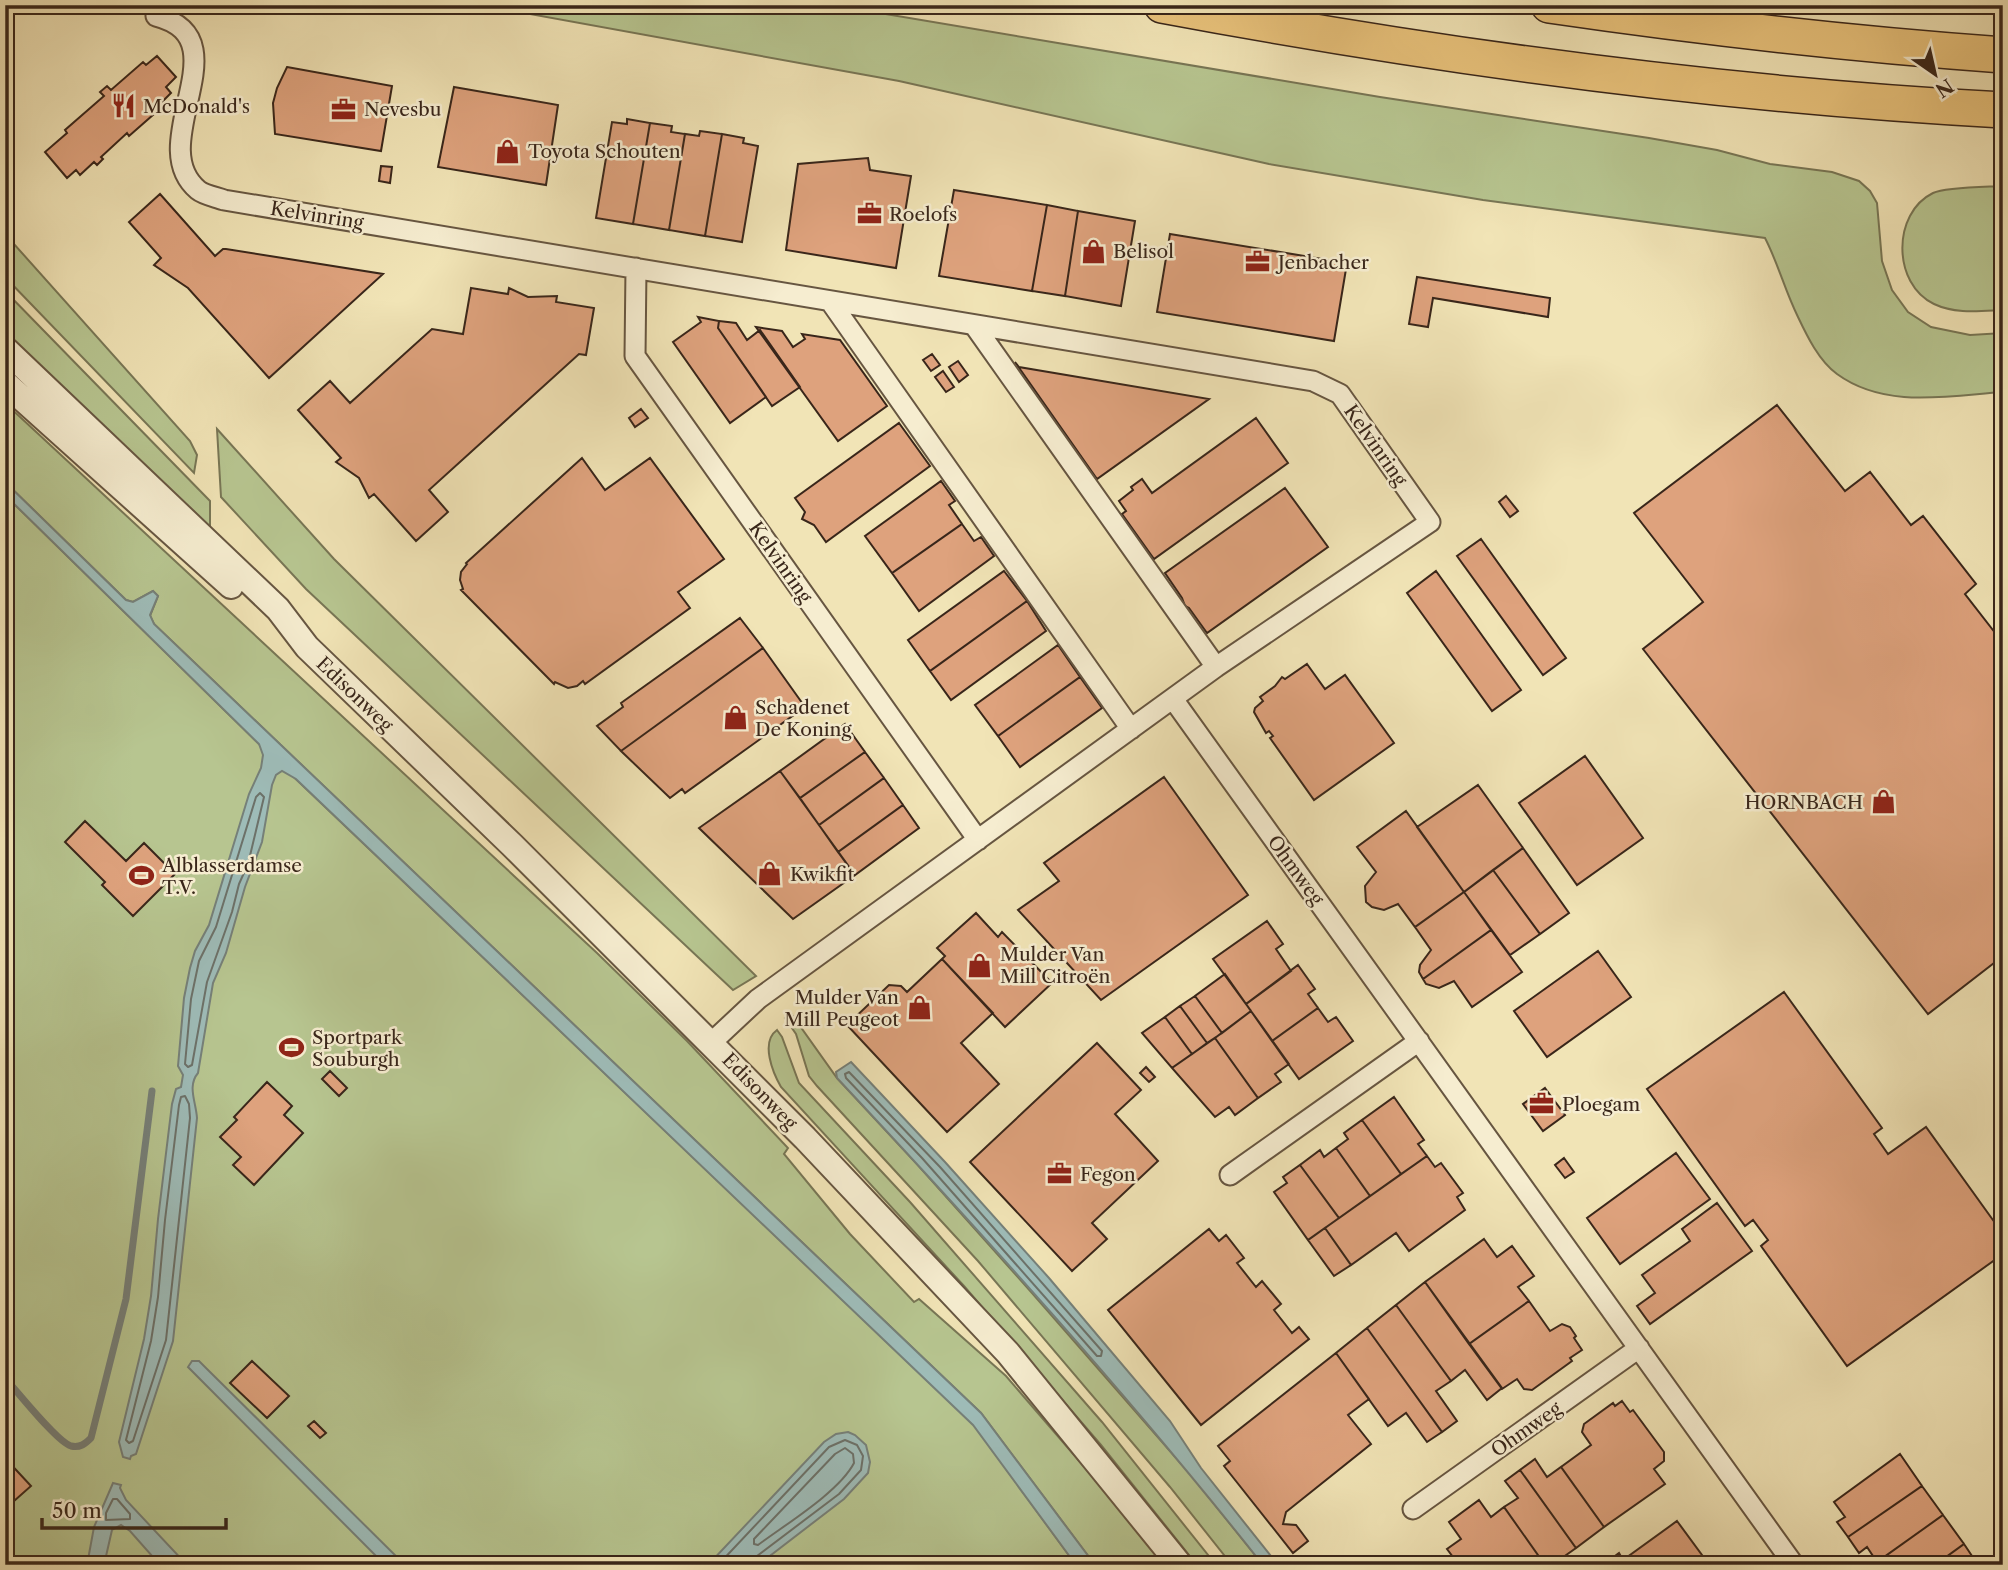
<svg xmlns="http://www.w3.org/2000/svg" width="2008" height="1570" font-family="'Libre Caslon Text',serif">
<rect width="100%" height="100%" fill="#f1e4b6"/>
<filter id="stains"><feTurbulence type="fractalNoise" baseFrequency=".00286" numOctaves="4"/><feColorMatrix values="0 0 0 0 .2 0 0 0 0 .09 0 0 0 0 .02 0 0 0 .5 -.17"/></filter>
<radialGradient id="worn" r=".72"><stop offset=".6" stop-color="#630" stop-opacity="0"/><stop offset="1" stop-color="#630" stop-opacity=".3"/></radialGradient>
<path fill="#b7c590" stroke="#787655" stroke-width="2" d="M480,5H832L1380,97L1649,138L1717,150L1770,164L1832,172L1859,181L1870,191L1877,203L1882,261L1892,290L1908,312L1931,327L1970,335L2003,333V392C1947,396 1885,409 1837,374C1819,361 1807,336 1798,317C1785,291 1778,263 1765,238L1483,200L1269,164L899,81Z
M2003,186V310C1979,311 1955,314 1934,304C1892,284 1892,213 1933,193C1946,187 1986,187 2003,186Z
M5,234L190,441L197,455L194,473L5,277Z
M5,291L210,501V528L106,434L5,333Z
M5,403L597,953L687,1041L788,1148L784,1154L850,1234L914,1302L919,1299L1006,1376L1125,1514L1165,1565H1095L981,1413L154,624L150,616L158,596L153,591L133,602L126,600L5,482Z
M217,429L334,559L756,976L733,990L306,589L221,497Z
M5,495L259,744L974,1425L1076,1565H5Z
M790,1012L837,1078L916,1163L1032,1293L1191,1475L1263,1565H1232L1170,1487L978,1261L817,1086L809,1076L796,1034L785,1018Z
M777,1030L782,1037L799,1083L910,1202L1102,1422L1216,1565H1197L1101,1445L964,1286L781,1087C773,1073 760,1042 777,1030Z"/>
<path fill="#9ebcb8" stroke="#768079" stroke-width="2" d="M5,482L126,600L133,602L153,591L158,596L150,615L154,624L981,1413L1095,1565H1076L973,1425L296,779L282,771L276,775L272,785L262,842L245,887L226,953L213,983L198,1073C187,1086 196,1102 197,1118L173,1341L136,1454L131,1456L130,1459L123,1457L119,1442L144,1339L151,1296L158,1219L172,1104L176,1089L181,1087L183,1075L178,1066L184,998L190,968L195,951L209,925L249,794L261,768L263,755L259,744L5,495Z
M851,1062L945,1162L1049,1278L1170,1421L1201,1468L1278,1565H1263C1129,1396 984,1235 837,1078L836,1072Z
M192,1361H199L206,1368L405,1565H385L188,1367Z
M848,1432L855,1435L866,1445L870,1462L868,1473L844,1499L758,1565H708L824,1442L836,1434Z
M113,1483L121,1485L120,1488L126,1500L187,1565H160L130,1531L121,1525L112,1530L104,1565H87L94,1527Z"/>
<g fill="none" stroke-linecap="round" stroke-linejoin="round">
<path stroke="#6c7169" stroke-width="2" d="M260,793L264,797L248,864L239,884L232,912L207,982L192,1065L188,1067L185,1064L191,999L199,961L216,927L256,797Z
M849,1072L940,1167L1102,1351L1101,1356H1097L922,1158L846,1078L845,1074Z
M185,1096L189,1104L190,1118L166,1340L133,1441L129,1443L126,1440L151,1341L158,1297L165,1220L179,1105L181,1097Z
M845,1448L853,1454L854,1463C839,1492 786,1524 758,1545L754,1544V1539L835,1454Z
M113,1499H117L130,1514V1519L106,1520V1513Z
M718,1565L829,1447L845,1440L857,1445L863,1456L861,1470L839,1494L757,1556L754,1565"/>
<path stroke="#768079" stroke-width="7" d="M5,1378C17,1391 57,1442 71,1446C80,1448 85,1444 91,1438L126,1299L152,1091"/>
</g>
<path fill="#dea27d" stroke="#39261a" stroke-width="2" d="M157,56L176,77L166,87L171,93L160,104L162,107L129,136L127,133L101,157L103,159L97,165L94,162L80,175L76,170L67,178L45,152L67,133L65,130L104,96L100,92L107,86L111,90L143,62L146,65Z
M287,67L392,86L381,151L275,134L273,103L277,88Z
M454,87L558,105L546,185L438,167Z
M627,119L650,123L633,224L596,218L612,122L627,124Z
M650,123L672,126L671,132L685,134L669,230L633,224Z
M700,131L722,134L705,236L669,230L685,134L699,136Z
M722,134L744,138L743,143L758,146L742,242L705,236Z
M868,158L870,170L911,176L896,268L786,250L798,164Z
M381,166L392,167L390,183L379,181Z
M954,190L1047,205L1032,291L939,276Z
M160,194L215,256L223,249H226L383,274L269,378L188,288L154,265L161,258L129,222Z
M1047,205L1078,211L1065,296L1032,291Z
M1078,211L1135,221L1121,306L1065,296Z
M1170,234L1347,263L1334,341L1157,312Z
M1417,277L1550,298L1548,317L1433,298L1428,327L1409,324Z
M471,288L508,294L509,288L528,297L557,296L556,302L594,308L586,355L579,354L429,490L448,512L416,541L374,494L369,498L359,478L336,462L341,458L298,410L330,381L350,403L432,329L463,334Z
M698,317L719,321L718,328L766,397L730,423L673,342L701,322Z
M719,321L736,323L747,340L760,330L800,387L772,406L718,328Z
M756,327L782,331L793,347L805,339L802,334L840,340L887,406L838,441Z
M932,354L940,365L931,371L923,360Z
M958,361L968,375L959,382L949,367Z
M1015,362L1019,367L1209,399L1097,479Z
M943,371L954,387L946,392L935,377Z
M1777,405L1845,491L1870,472L1911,525L1923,516L1976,584L1965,594L2003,643V956L1928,1014L1643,649L1703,602L1634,513Z
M641,409L648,418L635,427L629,418Z
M1256,418L1288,463L1154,559L1122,514L1126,511L1119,501L1133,490L1131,487L1142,479L1152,493Z
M899,423L930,466L826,542L814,525L802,519L805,512L795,498Z
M582,458L605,490L650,458L724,559L678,592L690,608L585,684L583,681L577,686L568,688L555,682L554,684L461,590L463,589L460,580L461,572L467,564L466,563Z
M941,481L955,501L949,505L962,524L892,573L865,536Z
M1285,488L1328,547L1207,633L1189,608L1185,606L1182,598L1165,573Z
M1506,496L1518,511L1510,517L1499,502Z
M962,524L974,541L981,537L994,556L919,611L892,573Z
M1481,539L1566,658L1543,675L1457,556Z
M1004,571L1027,601L930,671L908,640Z
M1436,571L1521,690L1492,711L1407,593Z
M1027,601L1046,631L951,700L930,671Z
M740,618L763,648L621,751L597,726L623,707L621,703Z
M1058,645L1080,677L998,736L975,705Z
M763,648L805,707L685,793L682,789L670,798L621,751Z
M1307,664L1325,689L1345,675L1394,743L1314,800L1270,738L1273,736L1269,731L1266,733L1254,712L1255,708L1263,701L1260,697L1275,686L1282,677L1285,679Z
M1080,677L1102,708L1020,767L998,736Z
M845,724L865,752L800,798L780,771Z
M865,752L884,778L819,825L800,798Z
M1585,756L1643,838L1577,885L1519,803Z
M780,771L855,875L793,919L699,828Z
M1164,777L1248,895L1101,1000L1018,910L1059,881L1044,863Z
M884,778L903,805L838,852L819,825Z
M1478,785L1523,848L1464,892L1417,827Z
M903,805L919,828L855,875L838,852Z
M1406,811L1464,892L1415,927L1398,904L1384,910L1372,907L1366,902L1365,886L1376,872L1357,847Z
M85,821L126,861L144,843L175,874L133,916L102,885L105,882L65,842Z
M1523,848L1569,913L1540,934L1493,870Z
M1493,870L1540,934L1510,955L1464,892Z
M1464,892L1491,930L1423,979L1419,972L1420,965L1431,950L1415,927Z
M976,913L998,937L1002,932L1052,983L1005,1027L942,959L945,956L937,948Z
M1267,921L1283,944L1276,949L1291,971L1246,1004L1213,959Z
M1491,930L1522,972L1472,1007L1454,981L1439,988L1426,984L1423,979Z
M1598,951L1631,997L1547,1057L1514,1011Z
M942,959L993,1013L961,1043L999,1084L947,1132L847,1025L889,985L901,986L907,992Z
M1298,965L1315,989L1308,994L1318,1008L1272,1041L1246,1004Z
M1225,974L1251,1011L1222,1033L1195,996Z
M1784,992L1882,1128L1874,1134L1888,1154L1926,1127L2003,1234V1254L1847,1366L1761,1246L1768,1240L1753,1220L1745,1226L1647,1089Z
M1195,996L1222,1033L1207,1043L1180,1006Z
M1180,1006L1207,1043L1192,1054L1165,1017Z
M1318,1008L1328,1022L1336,1017L1353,1041L1299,1079L1272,1041Z
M1251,1011L1289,1064L1275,1074L1281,1082L1258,1098L1215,1038Z
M1165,1017L1192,1054L1172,1068L1142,1033Z
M1215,1038L1258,1098L1235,1115L1229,1107L1215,1117L1172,1068Z
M1097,1043L1141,1090L1115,1114L1158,1161L1092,1223L1107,1239L1072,1271L970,1162Z
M1146,1067L1155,1077L1149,1082L1140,1073Z
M330,1071L347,1088L339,1096L322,1079Z
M267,1082L292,1106L284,1115L303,1133L254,1185L233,1165L241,1157L220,1137L237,1120L234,1117Z
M1545,1088L1565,1115L1543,1131L1523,1104Z
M1394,1097L1424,1140L1418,1144L1427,1156L1401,1174L1362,1120Z
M1362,1120L1401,1174L1370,1196L1336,1148L1348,1139L1344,1133Z
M1336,1148L1370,1196L1339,1218L1300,1165L1320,1150L1324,1157Z
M1676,1153L1710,1199L1620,1264L1587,1218Z
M1427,1156L1435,1167L1441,1163L1463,1193L1457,1197L1465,1210L1409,1251L1396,1233L1351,1265L1325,1228Z
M1564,1158L1574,1172L1565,1178L1555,1165Z
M1300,1165L1339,1218L1308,1240L1274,1192L1287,1183L1283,1177Z
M1717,1203L1752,1251L1650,1324L1637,1306L1655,1293L1642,1275L1690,1241L1682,1229Z
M1325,1228L1351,1265L1334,1276L1308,1240Z
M1209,1229L1219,1241L1226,1235L1244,1258L1237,1263L1256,1287L1262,1281L1281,1304L1274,1310L1292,1333L1299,1327L1309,1339L1201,1425L1108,1310Z
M1484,1239L1497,1257L1512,1246L1534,1276L1518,1287L1529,1301L1469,1344L1425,1282Z
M1425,1282L1502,1388L1487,1400L1465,1370L1451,1381L1396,1305Z
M1529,1301L1550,1331L1562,1324L1570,1327L1576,1336L1574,1338L1582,1350L1570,1358L1572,1361L1532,1390L1524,1389L1517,1379L1502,1389L1469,1344Z
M1396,1305L1451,1381L1436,1391L1457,1421L1442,1432L1367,1328Z
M1367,1328L1442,1432L1427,1442L1406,1413L1388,1426L1336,1353Z
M1336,1353L1369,1399L1348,1415L1371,1444L1286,1512L1283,1524L1296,1525L1308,1541L1293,1553L1224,1466L1230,1461L1218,1446Z
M252,1361L289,1396L267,1418L230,1383Z
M1622,1401L1630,1412L1633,1410L1664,1452V1461L1654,1469L1665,1484L1604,1527L1561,1467L1591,1445L1582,1432L1584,1424L1613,1403L1615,1406Z
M314,1421L326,1433L320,1438L308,1426Z
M1900,1454L1922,1486L1848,1537L1837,1522L1845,1517L1834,1502Z
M5,1458L31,1486L5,1509Z
M1535,1459L1547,1477L1561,1467L1604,1527L1576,1548L1520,1470Z
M1520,1470L1576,1548L1552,1565H1545L1504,1507L1518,1498L1505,1481Z
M1922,1486L1943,1515L1877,1562L1867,1547L1859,1553L1848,1537Z
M1479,1500L1491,1517L1504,1507L1545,1565H1459L1447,1549L1461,1539L1449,1522Z
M1943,1515L1964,1544L1935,1565H1879L1877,1562Z
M1677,1521L1705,1559L1743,1565H1603L1619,1553L1623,1560Z
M1964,1544L1978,1565H1935Z
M1362,1558L1367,1565H1345L1351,1560L1355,1564Z"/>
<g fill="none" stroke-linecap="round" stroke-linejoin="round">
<defs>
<path id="minor" d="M156,16C245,39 142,143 198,190C204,195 216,197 224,200L1313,381L1340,394L1430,522L1216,667L758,999L712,1042
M636,268L635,356L978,840
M830,301L1131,729
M974,325L1216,667
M1173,699L1794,1565
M1230,1175L1419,1041
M1413,1509L1639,1348"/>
<path id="tertiary" d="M5,349L278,609L307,647L512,845L805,1138L1008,1353L1180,1565
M5,383L231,586"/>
<path id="motorway" d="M1162,5C1440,57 1721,95 2003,110
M1549,5C1700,27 1851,44 2003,55"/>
</defs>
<use href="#minor" stroke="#675641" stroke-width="23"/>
<use href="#tertiary" stroke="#675641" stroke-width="28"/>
<use href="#motorway" stroke="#39261a" stroke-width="38"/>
<use href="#minor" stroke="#f6edd0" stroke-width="19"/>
<use href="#tertiary" stroke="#f6edd0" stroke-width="24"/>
<use href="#motorway" stroke="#e8c27b" stroke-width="35"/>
</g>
<defs>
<symbol id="restaurant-bare" viewBox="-9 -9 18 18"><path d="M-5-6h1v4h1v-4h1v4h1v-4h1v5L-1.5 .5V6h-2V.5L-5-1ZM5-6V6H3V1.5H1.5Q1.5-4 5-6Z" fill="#8f2418" stroke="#f6edd0" stroke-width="2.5" paint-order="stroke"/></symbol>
<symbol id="office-bare" viewBox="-9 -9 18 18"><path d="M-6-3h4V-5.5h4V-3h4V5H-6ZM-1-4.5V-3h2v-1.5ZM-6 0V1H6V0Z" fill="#8f2418" stroke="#f6edd0" stroke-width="2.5" paint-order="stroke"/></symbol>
<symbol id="shop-bare" viewBox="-9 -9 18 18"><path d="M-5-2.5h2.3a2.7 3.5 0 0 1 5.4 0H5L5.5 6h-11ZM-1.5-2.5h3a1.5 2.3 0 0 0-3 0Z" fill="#8f2418" stroke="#f6edd0" stroke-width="2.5" paint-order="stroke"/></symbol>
<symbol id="stadium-bare" viewBox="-9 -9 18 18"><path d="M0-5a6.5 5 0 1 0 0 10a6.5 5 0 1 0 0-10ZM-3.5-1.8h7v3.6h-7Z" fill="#8f2418" stroke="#f6edd0" stroke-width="2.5" paint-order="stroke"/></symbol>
</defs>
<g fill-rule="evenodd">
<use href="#restaurant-bare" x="106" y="88" width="35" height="35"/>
<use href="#office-bare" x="326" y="92" width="35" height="35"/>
<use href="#shop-bare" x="490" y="134" width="35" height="35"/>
<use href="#office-bare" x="852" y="196" width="35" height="35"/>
<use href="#shop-bare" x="1076" y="234" width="35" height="35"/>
<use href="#office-bare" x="1240" y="244" width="35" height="35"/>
<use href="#shop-bare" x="718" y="700" width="35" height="35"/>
<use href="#shop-bare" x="1866" y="784" width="35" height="35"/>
<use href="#shop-bare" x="752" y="856" width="35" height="35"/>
<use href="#stadium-bare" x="124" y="858" width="35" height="35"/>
<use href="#shop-bare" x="962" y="948" width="35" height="35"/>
<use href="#shop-bare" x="902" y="990" width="35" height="35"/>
<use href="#stadium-bare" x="274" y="1030" width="35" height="35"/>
<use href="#office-bare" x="1524" y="1086" width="35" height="35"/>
<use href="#office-bare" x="1042" y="1156" width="35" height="35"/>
</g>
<g text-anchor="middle" stroke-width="5" stroke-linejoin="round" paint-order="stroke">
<g font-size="19" fill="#39261a" stroke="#f6edd0" text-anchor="start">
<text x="143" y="113">McDonald's</text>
<text x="364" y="116">Nevesbu</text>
<text x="528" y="158">Toyota Schouten</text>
<text x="889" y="221">Roelofs</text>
<text x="1113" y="258">Belisol</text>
<text x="1278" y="269">Jenbacher</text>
<text x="755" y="714">Schadenet<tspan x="755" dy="22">De Koning</tspan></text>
<text x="1863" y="809" text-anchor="end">HORNBACH</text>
<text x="162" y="872">Alblasserdamse<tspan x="162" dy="22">T.V.</tspan></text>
<text x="790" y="881">Kwikfit</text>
<text x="1000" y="961">Mulder Van<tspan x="1000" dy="22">Mill Citroën</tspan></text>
<text x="899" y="1004" text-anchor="end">Mulder Van<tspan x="899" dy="22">Mill Peugeot</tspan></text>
<text x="312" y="1044">Sportpark<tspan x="312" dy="22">Souburgh</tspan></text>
<text x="1562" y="1111">Ploegam</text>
<text x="1080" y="1181">Fegon</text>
</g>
<g font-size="19" fill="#39261a" stroke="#f6edd0">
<text transform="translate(317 215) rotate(9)" y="7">Kelvinring</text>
<text transform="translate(1376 445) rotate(55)" y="7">Kelvinring</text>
<text transform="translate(781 562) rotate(55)" y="7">Kelvinring</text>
<text transform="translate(355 694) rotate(44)" y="7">Edisonweg</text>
<text transform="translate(1296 870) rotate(54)" y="7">Ohmweg</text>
<text transform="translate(760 1091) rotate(46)" y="7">Edisonweg</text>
<text transform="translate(1526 1429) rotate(-35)" y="7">Ohmweg</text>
</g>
</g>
<rect width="2008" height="1570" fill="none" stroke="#f1e4b6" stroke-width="28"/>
<rect x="7" y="7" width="1994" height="1556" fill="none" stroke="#39261a" stroke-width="3.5"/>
<rect x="14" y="14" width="1980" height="1542" fill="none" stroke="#39261a" stroke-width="2"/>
<g transform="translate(1935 74) rotate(146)" stroke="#f6edd0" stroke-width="5" paint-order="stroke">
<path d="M0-5L12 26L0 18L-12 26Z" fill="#39261a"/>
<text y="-10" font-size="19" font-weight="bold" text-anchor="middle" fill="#39261a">N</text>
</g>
<path d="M42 1518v10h184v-10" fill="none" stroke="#39261a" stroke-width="3.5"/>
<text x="52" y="1518" font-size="21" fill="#39261a" stroke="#f6edd0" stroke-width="5" paint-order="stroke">50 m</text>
<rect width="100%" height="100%" filter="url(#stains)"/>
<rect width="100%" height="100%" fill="url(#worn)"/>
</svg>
